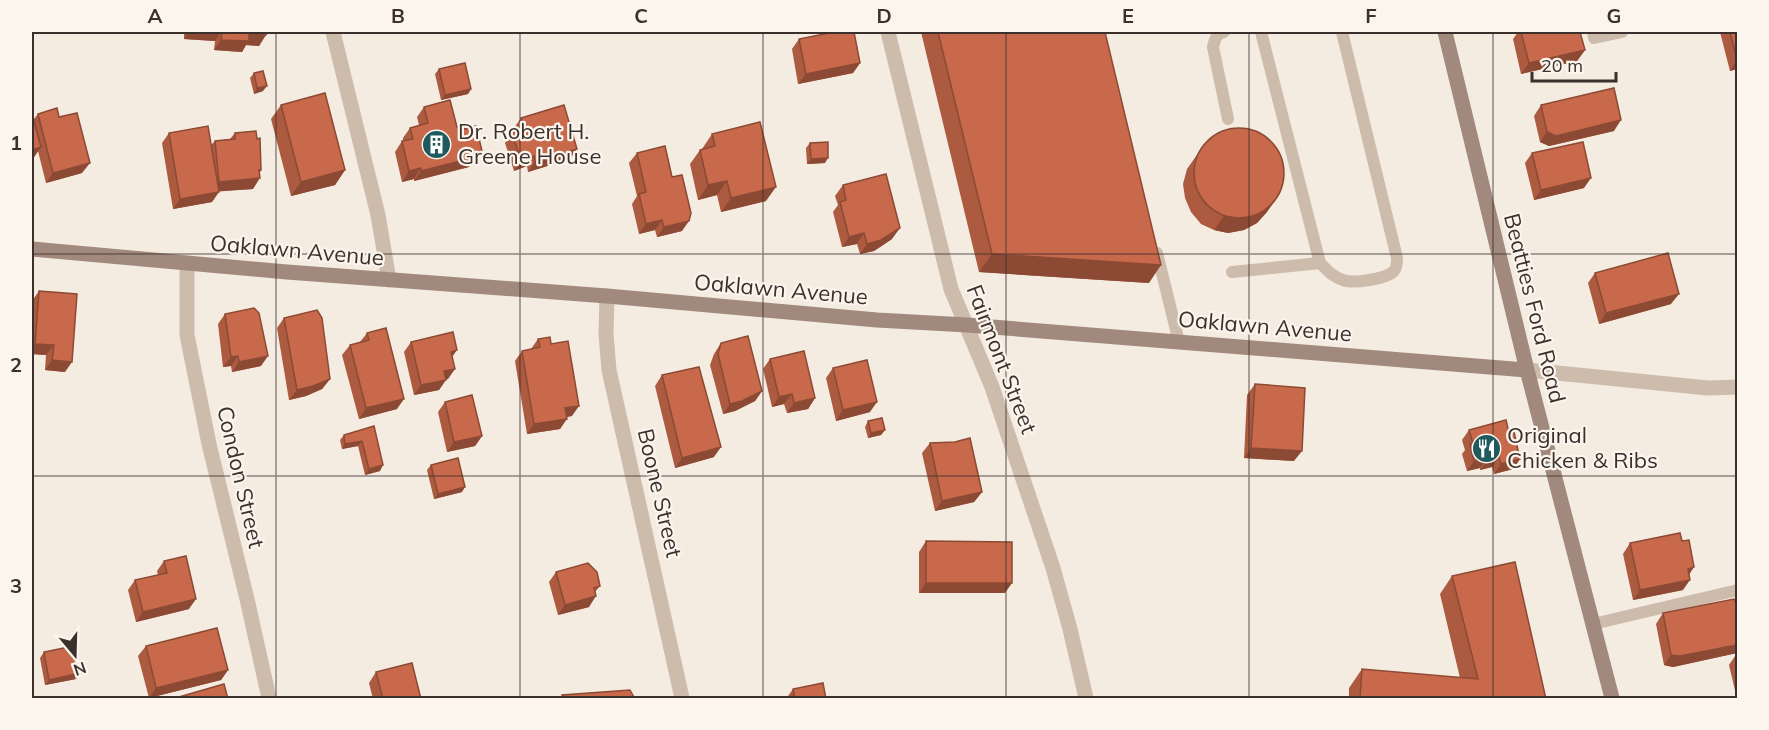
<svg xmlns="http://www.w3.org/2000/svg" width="1769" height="730" font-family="Mulish,sans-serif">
<rect width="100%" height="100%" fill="#f4ebe1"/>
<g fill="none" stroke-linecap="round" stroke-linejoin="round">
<path stroke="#cdbbac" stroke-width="12" d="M1224,32C1216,34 1215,39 1213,47L1228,119
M1261,32L1320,263C1327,270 1333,277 1343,280C1352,284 1387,279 1394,271C1397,268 1397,262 1397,258L1342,32
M1593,32L1594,38L1622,32
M1157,253L1179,342
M1232,272L1320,263
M1593,624L1738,590"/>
<path stroke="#cdbbac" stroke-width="15" d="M333,32L378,215L389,280
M888,32L951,289L992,387L1053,568L1070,629L1086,698
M187,263V335L209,444L247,599L269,698
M607,296L606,334L609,370L682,698
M1527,370L1708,388L1738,387"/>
<path stroke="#a18a7d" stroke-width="15" d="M1445,32L1527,370L1612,698
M32,249L287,272L607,296L877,320L967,325L1527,370"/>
</g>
<path fill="#ac5a40" d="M184,32H267L259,46L246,45L242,52L214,50L215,41L184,39Z
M921,32H1105L1149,283L979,272Z
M1518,32H1580L1585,50L1577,61L1521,74L1513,39Z
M1720,32H1737V76V69L1730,71Z
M799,39L860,63L853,73L798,84L792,49Z
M439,69L471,89L468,94L441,100L435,74Z
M254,73L263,91L254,94L250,78Z
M281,105L345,170L335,185L291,196L271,119Z
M1541,105L1614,131L1549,146L1540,142L1534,116Z
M424,107L457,127L475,161L473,162L469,167L414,181V179L402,182L395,152L402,141H403V138L410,128L419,125L417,117Z
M32,114L33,120L38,114L59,117L82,173L46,183L38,151L34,157L32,158Z
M521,118L570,159L528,172L527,166L514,171L505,143L512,133L515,132L514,128Z
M169,133L211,145L215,141L230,139L235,133L257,139L261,170L253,189L219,191L212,202L173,209L162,143Z
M712,134L766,201L721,212L717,195L698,200L690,164L700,150L702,149Z
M1206,142L1267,212L1257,223L1244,230L1228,233L1214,230L1201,224L1191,212L1185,198L1183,184L1187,169Z
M810,143L825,163L807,164L806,148Z
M637,153L682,231L657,237L655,230L639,234L632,204L637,196L629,163Z
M1532,153L1584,188L1534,200L1525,163Z
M843,185L892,239L874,251L860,254L857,244L842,247L833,212L838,205L835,196Z
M1595,273L1671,304L1599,324L1588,283Z
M39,291L65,372L45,370L46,355L32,354V301Z
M225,314L261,366L232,372L231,366L223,367L218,324Z
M284,318L330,379L322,389L306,396L289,400L277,328Z
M367,333L397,409L359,419L342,355L350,345L360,342Z
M538,339L551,344L572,416L567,417L560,429L527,434L515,361L522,351L531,349Z
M411,342L452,357L448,379H446L439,390L414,395L404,352Z
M721,343L762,391L755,401L735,411L723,414L710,365L714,354Z
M770,359L815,398L808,409L787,413L784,404L772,407L763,369Z
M833,368L870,412L836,421L826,378Z
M662,375L714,457L675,468L655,386Z
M1255,384L1294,461L1244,458L1247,395Z
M445,402L482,436L475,446L447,452L438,412Z
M868,421L885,430L881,435L868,438L865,427Z
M374,426L380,471L365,475L358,446L342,449L340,440L344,435Z
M1469,430L1509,433L1520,459L1513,469L1494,474L1492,467L1480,470V468L1467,471L1462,454L1465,450L1462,440Z
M930,443L982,492L974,502L935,511L922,453Z
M431,465L462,492L434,499L427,470Z
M926,541L1005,593H919V552Z
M1630,543L1683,590L1633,600L1623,554Z
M164,561L189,609L136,622L128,590L135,580L158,575L157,571Z
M556,572L600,586L595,592L589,607L558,615L549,582Z
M1452,576L1546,699H1349V688L1362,669L1460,678L1440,594Z
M1737,605V699L1729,665L1737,653L1673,667L1664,665L1656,624L1663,613Z
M146,646L228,670L221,680L149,698L138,656Z
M44,652L80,673L76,679L45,685L40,658Z
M376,672L421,699H373L369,683Z
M793,689L826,699H786Z"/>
<path fill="#8c4a34" d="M188,32H221L215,41L184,39Z
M249,34L266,35L259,46L246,45L242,52L214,50L221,40Z
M1585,50L1577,61L1521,74L1529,63Z
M1737,60V69L1730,71Z
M860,63L853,73L798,84L806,74Z
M267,86L263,91L254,94L257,88Z
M471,89L468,94L441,100L445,95Z
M1621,120L1614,131L1549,146L1540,142L1547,132Z
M41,147L34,157L32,158V150Z
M577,149L570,159L528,172L535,162Z
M482,151L475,161L473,162L469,167L414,181L421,171Z
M534,156L527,166L514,171L521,160Z
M828,158L825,163L807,164L811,159Z
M90,163L82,173L46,183L53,173Z
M421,168L414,179L402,182L409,171Z
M261,170L255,179L260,178L253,189L212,192L219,182Z
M345,170L335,185L291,196L301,182Z
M1591,178L1584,188L1534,200L1541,190Z
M727,181L717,195L698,200L708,185Z
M776,187L766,201L721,212L731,198Z
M219,192L212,202L173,209L180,199Z
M1277,198L1267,212L1257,223L1244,230L1228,233L1214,230L1224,216Z
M662,220L655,230L639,234L646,224Z
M689,221L682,231L657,237L664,227Z
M900,228L892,239L874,251L860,254L867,244Z
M864,233L857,244L842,247L849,237Z
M992,254L1161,265L1149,283L979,272Z
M1679,294L1671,304L1599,324L1606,313Z
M35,344L54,345L46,355L32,354V349Z
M457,350L450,360L451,352Z
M238,356L231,366L223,367L231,357Z
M268,356L261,366L232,372L239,362Z
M52,360L72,362L65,372L45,370Z
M455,369L448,379L437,382L444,371Z
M330,379L322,389L306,396L289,400L297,390Z
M446,380L439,390L414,395L421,385Z
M762,391L755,401L735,411L723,414L730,404Z
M792,394L784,404L772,407L779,397Z
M815,398L808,409L787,413L794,403Z
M404,399L397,409L359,419L366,408Z
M877,402L870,412L836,421L843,410Z
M579,406L572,416L558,418L565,408Z
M567,419L560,429L527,434L534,424Z
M885,430L881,435L868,438L871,433Z
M482,436L475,446L447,452L454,442Z
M362,441L358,446L342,449L345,444Z
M721,447L714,457L675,468L682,458Z
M1251,448L1302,451L1294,461L1244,458Z
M1499,457L1492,467L1480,470L1488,460Z
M1487,458L1480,468L1467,471L1474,461Z
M1520,459L1513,469L1494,474L1501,464Z
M383,465L380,471L365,475L369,469Z
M465,487L462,492L434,499L438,494Z
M982,492L974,502L935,511L942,501Z
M1694,567L1687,578L1688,569Z
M1690,580L1683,590L1633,600L1640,590Z
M926,583H1012L1005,593H919Z
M596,596L589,607L558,615L565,605Z
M196,599L189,609L136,622L143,612Z
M1737,645V653L1673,667L1664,665L1671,655Z
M228,670L221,680L149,698L156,688Z
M80,673L76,679L45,685L49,680Z"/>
<path fill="#c8694b" stroke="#8c4a34" stroke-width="1.5" d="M222,32H267L266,35L249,34V41L221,40Z
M834,32H854L860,63L806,74L799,39Z
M938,32H1105L1161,265L992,254Z
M1521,32H1580L1585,50L1529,63Z
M1730,32H1737V60Z
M465,63L471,89L445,95L439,69Z
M263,71L267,86L257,88L254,73Z
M1614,88L1621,120L1556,136L1547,132L1541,105Z
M325,93L345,170L301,182L281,105Z
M450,100L457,127L464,125L465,129L476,126L482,151L475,153L476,157L421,171V168L409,171L402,141L413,139L410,128L428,123L424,107Z
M564,105L577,149L535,162L534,156L521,160L512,133L525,129L521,118Z
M57,108L59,117L77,113L90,163L53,173L38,114Z
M32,114L41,147L32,150Z
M760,122L776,187L731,198L727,181L708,185L700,150L715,146L712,134Z
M208,126L219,192L180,199L169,133Z
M1194 173a45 45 0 1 1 90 0a45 45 0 1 1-90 0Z
M256,131L257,139L260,138L261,170H259L260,178L219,182L215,141L235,139V133Z
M828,142V158L811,159L810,143Z
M1583,142L1591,178L1541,190L1532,153Z
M665,146L672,177L682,175L691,213L689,221L664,227L662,220L646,224L639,194L646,192L637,153Z
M886,174L900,228L881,240L867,244L864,233L849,237L840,202L846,200L843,185Z
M1668,253L1679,294L1606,313L1595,273Z
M39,291L77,294L72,362L52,360L54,345L35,344Z
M254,308L259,313L268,356L239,362L238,356L231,357L225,314Z
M317,310L322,318L330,379L313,386L297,390L284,318Z
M386,328L404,399L366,408L350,345L369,340L367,333Z
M453,332L457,350L451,352L455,369L444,371L446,380L421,385L411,342Z
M748,336L762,391L742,401L730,404L718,354L721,343Z
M550,337L551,344L568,341L579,406L565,408L567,419L534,424L522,351L540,347L538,339Z
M804,351L815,398L794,403L792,394L779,397L770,359Z
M867,360L877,402L843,410L833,368Z
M699,367L721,447L682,458L662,375Z
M1255,384L1305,388L1302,451L1251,448Z
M472,395L482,436L454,442L445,402Z
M882,418L885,430L871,433L868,421Z
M1506,420L1509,433L1514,432L1520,459L1501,464L1499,457L1488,460L1487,458L1474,461L1470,444L1473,443L1469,430Z
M374,426L383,465L369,469L362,441L345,444L344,435Z
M970,438L982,492L942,501L930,443L955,442Z
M458,458L465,487L438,494L431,465Z
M1680,533L1682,541L1689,540L1694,567L1688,569L1690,580L1640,590L1630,543Z
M926,541L1012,542V583H926Z
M186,556L196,599L143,612L135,580L167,573L164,561Z
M1515,562L1546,699H1360L1362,669L1478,679L1452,576Z
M588,563L597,572L600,586L594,588L596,596L565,605L556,572Z
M1734,599L1737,605V645L1680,656L1671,655L1663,613Z
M217,628L228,670L156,688L146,646Z
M74,646L80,673L49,680L44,652Z
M412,663L421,699H383L376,672Z
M823,683L826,699H795L793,689Z
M224,684L228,699H172Z
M630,690L635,699H563L562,695Z"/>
<path fill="none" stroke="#3b302b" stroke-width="1.5" stroke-opacity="0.55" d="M276,32V698M520,32V698M763,32V698M1006,32V698M1249,32V698M1493,32V698M32,254H1738M32,476H1738"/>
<defs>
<symbol id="building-disc" viewBox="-11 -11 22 22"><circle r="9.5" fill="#1f5a5e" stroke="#fbf5ee"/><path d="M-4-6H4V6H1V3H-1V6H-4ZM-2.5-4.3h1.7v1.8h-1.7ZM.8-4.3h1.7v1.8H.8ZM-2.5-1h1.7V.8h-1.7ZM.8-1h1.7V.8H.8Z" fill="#fff"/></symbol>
<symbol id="restaurant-disc" viewBox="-11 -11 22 22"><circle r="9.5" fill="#1f5a5e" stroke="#fbf5ee"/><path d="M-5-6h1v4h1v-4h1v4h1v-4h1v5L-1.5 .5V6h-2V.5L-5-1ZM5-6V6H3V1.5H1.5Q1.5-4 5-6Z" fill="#fff"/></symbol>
</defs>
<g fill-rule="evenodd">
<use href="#building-disc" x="420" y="128" width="33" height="33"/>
<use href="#restaurant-disc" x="1470" y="432" width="33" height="33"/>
</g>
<g text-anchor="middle" stroke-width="4.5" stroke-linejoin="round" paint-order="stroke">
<g font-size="22" fill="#3b302b" stroke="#fbf5ee" text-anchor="start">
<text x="458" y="139">Dr. Robert H.<tspan x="458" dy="25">Greene House</tspan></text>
<text x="1507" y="443">Original<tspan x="1507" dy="25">Chicken &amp; Ribs</tspan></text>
</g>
<g font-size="22" fill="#3b302b" stroke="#fbf5ee">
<text transform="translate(297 250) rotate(5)" y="8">Oaklawn Avenue</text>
<text transform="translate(781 289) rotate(5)" y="8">Oaklawn Avenue</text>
<text transform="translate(1535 308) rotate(76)" y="8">Beatties Ford Road</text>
<text transform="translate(1265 326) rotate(5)" y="8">Oaklawn Avenue</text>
<text transform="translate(1002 359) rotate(69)" y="8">Fairmont Street</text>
<text transform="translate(241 477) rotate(77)" y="8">Condon Street</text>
<text transform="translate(660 493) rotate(77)" y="8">Boone Street</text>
</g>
</g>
<rect width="1769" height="730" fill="none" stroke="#fbf5ee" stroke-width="66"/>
<g transform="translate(75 655) rotate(161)" stroke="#fbf5ee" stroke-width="4.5" paint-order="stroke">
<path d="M0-4.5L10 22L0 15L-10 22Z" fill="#3b302b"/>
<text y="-9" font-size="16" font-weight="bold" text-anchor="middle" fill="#3b302b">N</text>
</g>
<path d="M1532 72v9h84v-9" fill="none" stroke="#3b302b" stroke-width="3"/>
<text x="1541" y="72" font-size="18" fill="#3b302b" stroke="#fbf5ee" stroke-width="4.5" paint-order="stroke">20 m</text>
<rect x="33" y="33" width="1703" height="664" fill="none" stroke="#3b302b" stroke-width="2"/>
<g font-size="20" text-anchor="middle" font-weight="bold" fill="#3b302b">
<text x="155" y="23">A</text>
<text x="398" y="23">B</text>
<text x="641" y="23">C</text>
<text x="884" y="23">D</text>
<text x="1128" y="23">E</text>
<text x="1371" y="23">F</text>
<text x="1614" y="23">G</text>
<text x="16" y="150">1</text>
<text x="16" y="372">2</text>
<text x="16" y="593">3</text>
</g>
</svg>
